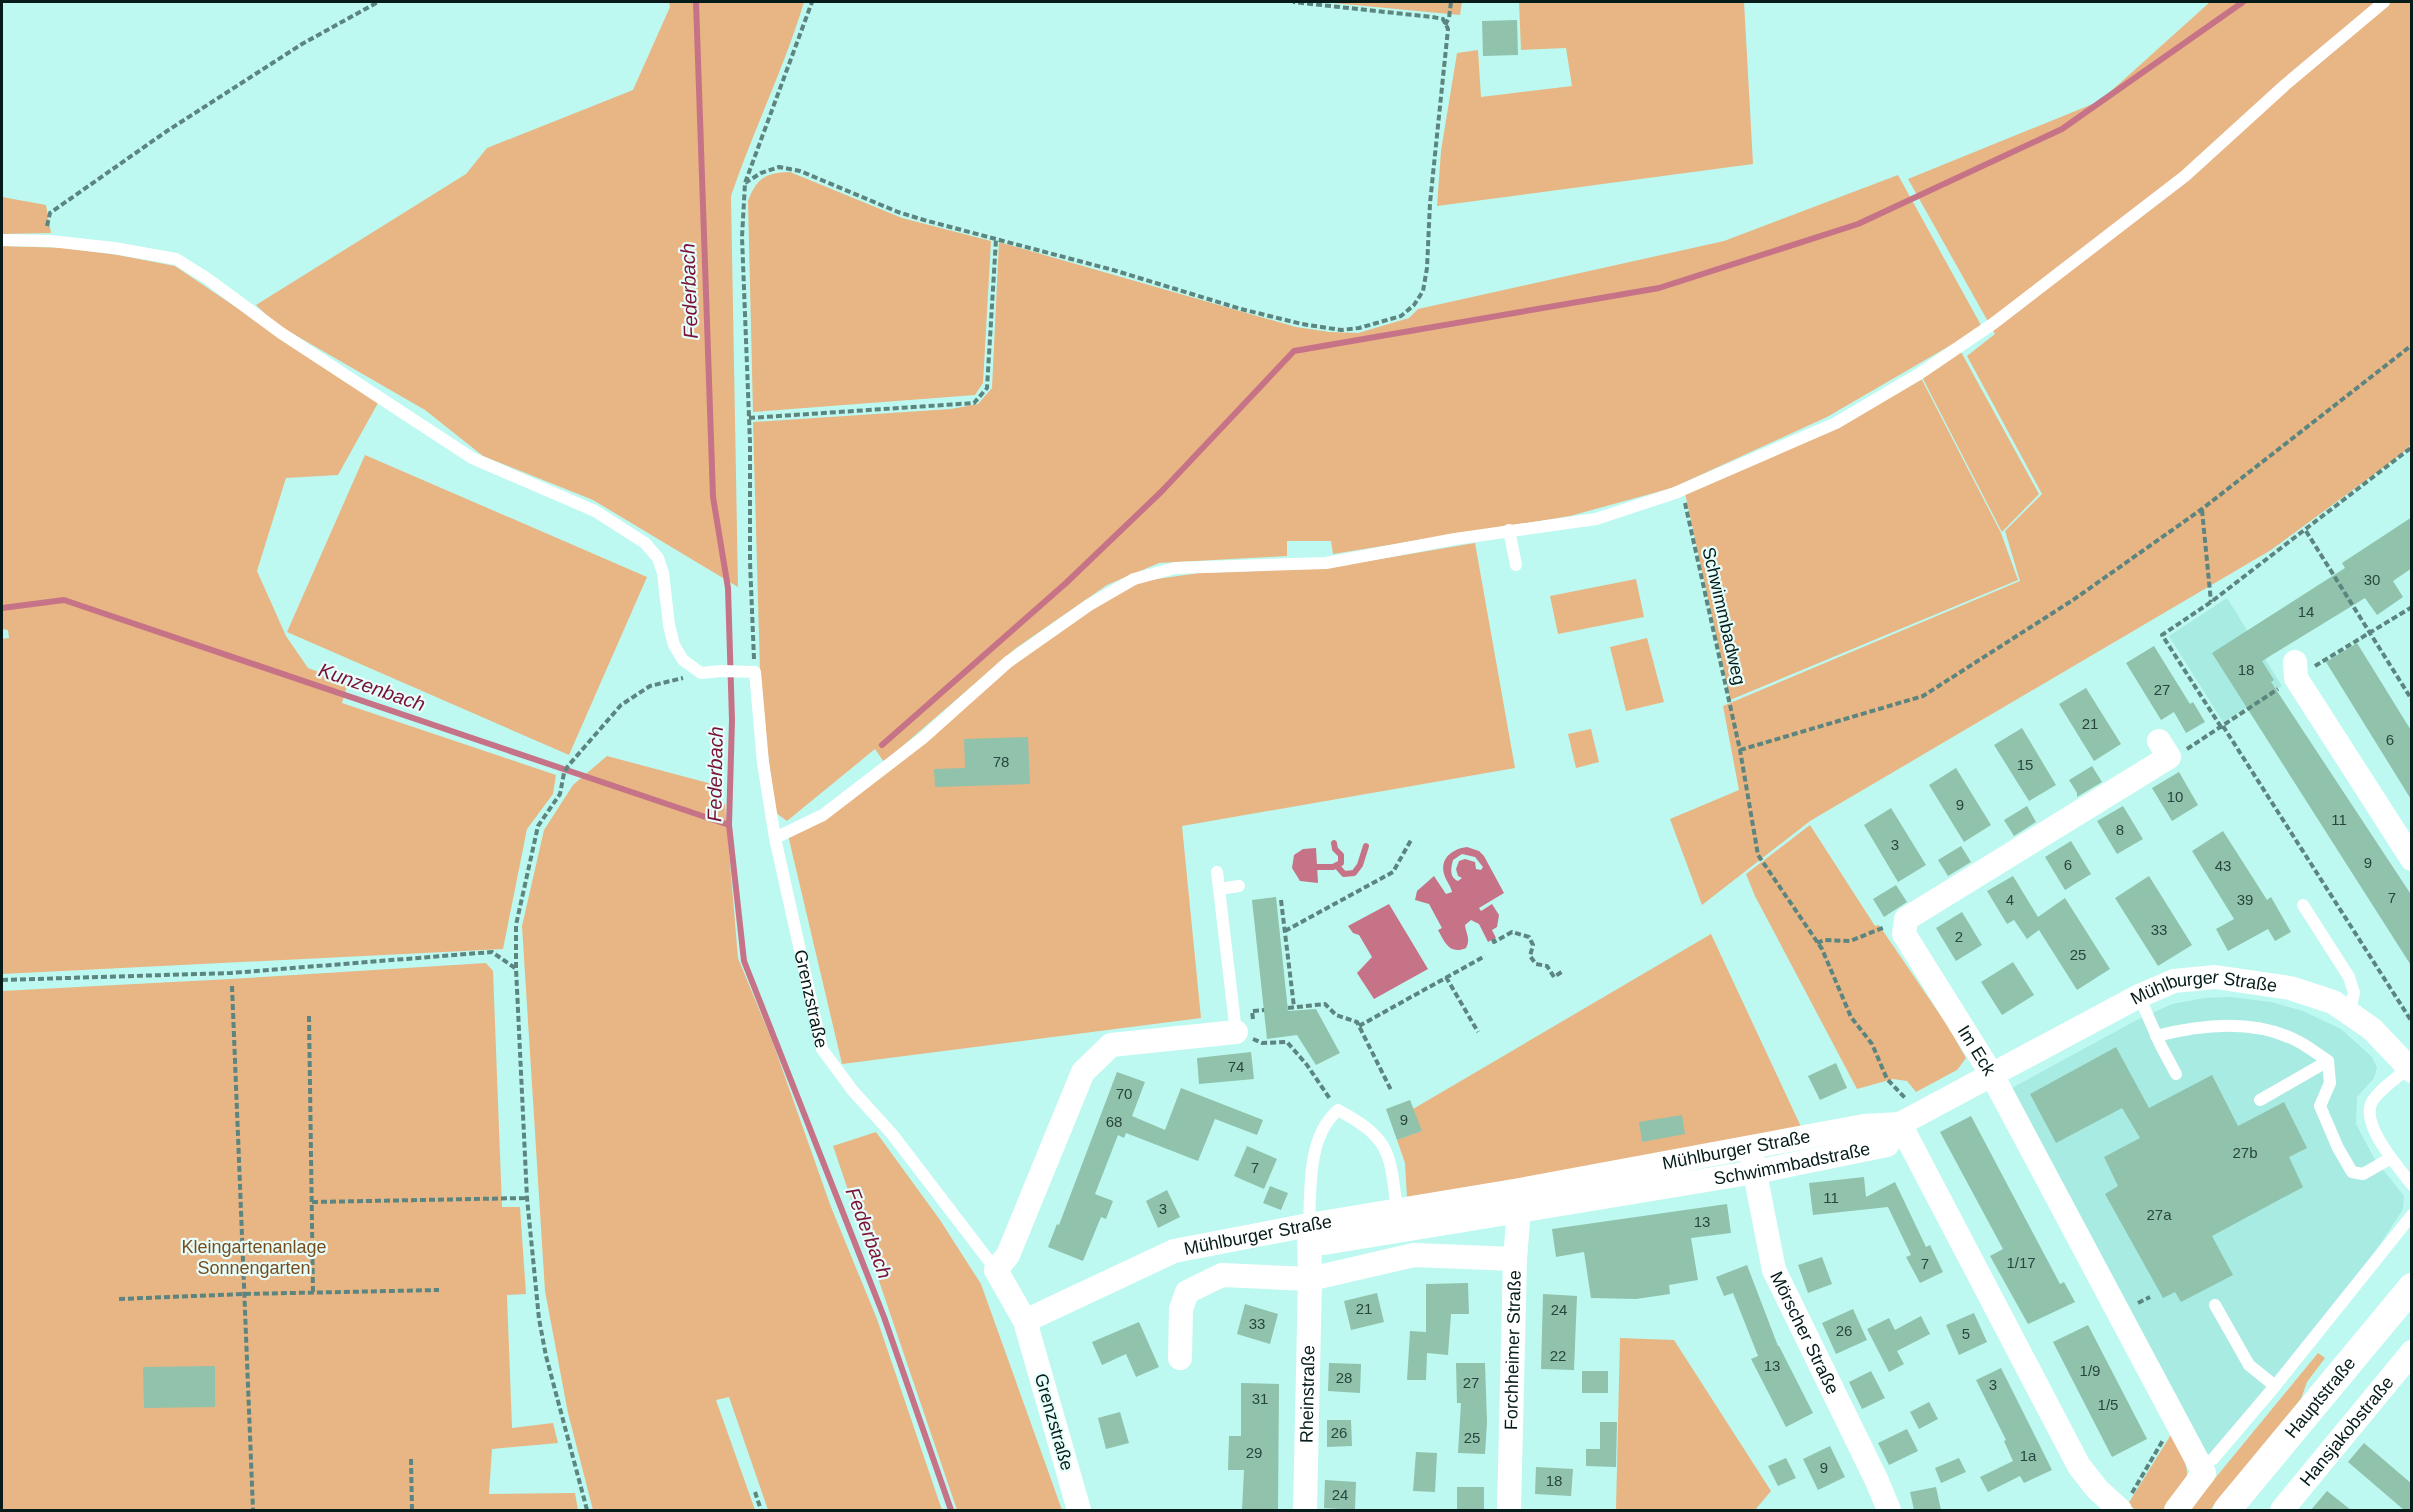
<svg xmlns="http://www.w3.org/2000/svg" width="2413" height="1512" font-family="Helvetica,sans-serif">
<rect width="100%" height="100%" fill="#bdf9f0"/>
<path fill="#a7ebe2" d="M2227,598L2282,686L2223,722L2169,636Z
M2231,997L2271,1002L2303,1011L2341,1029L2372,1057L2377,1068L2374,1078L2357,1097L2356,1124L2374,1158L2404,1196L2403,1209L2375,1252L2341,1297L2210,1455L2200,1449L2012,1088L2135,1021L2172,1004L2204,998Z"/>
<path fill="#e8b684" d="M669,2H804C785,66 753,131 731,196L738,587L593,500L483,456L425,410L276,324L256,305L466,174L487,148L633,90L670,7Z
M1322,2H1462L1460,15Z
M1519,2H1744L1753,164L1437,206L1441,151L1457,53L1478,50L1481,97L1572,86L1566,48L1521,50Z
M2210,2H2411V444L2403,453L2271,550L1810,821L1702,905L1670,819L1739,790L1723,706L2020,581L2005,531L2042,494L1967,356L1995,334L1908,179L2100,101Z
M790,172L902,218L991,241L983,383L975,395L753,412L748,201C757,177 766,173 790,172Z
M1898,175L1982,327L1827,417L1672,488L1570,516L1333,554L1331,541H1287V556L1159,563L1107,585L1016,648L884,762L875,749L787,821L776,813L764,725L760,671L753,422L951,409L978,404L992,388L999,242L1296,327L1330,332L1358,333L1409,318L1418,309L1724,241Z
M2,197L46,205L51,233L2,234Z
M2,246L65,248L118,255L175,266L378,403L338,475L286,478L257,571L286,636L308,668L348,683L342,703L556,775L553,794L527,829L503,949L2,974V639L9,638L8,630L2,629Z
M1960,350L2039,494L2002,532L1921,375Z
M1920,376L2001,533L2018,580L1730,700L1685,493Z
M365,455L647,577L569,755L287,632Z
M1475,543L1515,768L1182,826L1201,1018L842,1064L788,835L962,707L1041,642L1109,598L1143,581L1199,573L1327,568Z
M1636,579L1644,617L1558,634L1550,596Z
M1647,638L1664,702L1626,711L1610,647Z
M1591,729L1599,762L1576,768L1568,734Z
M607,756L712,784L713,802L725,804L738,958L773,1043L831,1207L877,1319L942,1510H768L729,1397L716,1400L755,1510H593L568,1413L545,1291L522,926L544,830L573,785Z
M1810,825L1875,926L1879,925L1947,1025L1966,1058L1957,1070L1916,1092L1907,1081L1893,1079L1857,1089L1755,896L1746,874Z
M1711,934L1803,1131L1407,1197L1405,1163L1397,1140L1421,1131L1413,1109Z
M486,963L493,971L502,1207H520L526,1294L507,1295L512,1428L553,1423L558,1443L492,1449L489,1494L575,1493L578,1510H2V991L230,979Z
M876,1132L940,1220L981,1284L1062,1510H957L833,1146Z
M1620,1338L1674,1340L1771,1491L1755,1510H1616Z
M2318,1353L2325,1358L2307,1382L2301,1399L2210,1510H2189Z
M2172,1433C2192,1479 2195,1471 2163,1510H2136L2128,1504Z"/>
<path fill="#c77387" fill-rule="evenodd" d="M1467,847L1479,851L1484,856L1504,893L1479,908L1481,911L1492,904L1499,915L1497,927L1492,930L1496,938L1488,942L1479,924L1471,920L1465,925C1466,934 1471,939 1466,948C1450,955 1445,943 1438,930L1442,928L1429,904L1415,900L1417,891L1434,876L1446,894L1452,892C1451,886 1446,881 1444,874C1440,858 1452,849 1467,847ZM1462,854L1475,857L1483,867L1481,870L1476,869L1475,862L1465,859L1459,861L1456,869L1458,876L1462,878L1458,881C1449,877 1451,868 1453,860Z
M1316,848L1318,883L1300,881L1292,868L1294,855L1303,849Z
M1389,904L1428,969L1374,999L1357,973L1372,957L1359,935L1353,933L1348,926Z"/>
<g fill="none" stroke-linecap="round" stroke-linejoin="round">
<path stroke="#c77387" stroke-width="6" d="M696,2L713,497L728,588L732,720L729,825L744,961L884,1317L951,1510
M2,608L64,600L729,825
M882,745L1066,583L1161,492L1294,351L1659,288L1858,224L2062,129L2243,2
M1337,866L1344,874L1354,873L1360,865L1366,846
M1317,867H1333L1341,863V855L1335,849L1334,843"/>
</g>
<path fill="#90c2ac" d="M1517,20L1518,55L1483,56L1482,21Z
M2412,517V568L2393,581L2403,597L2377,615L2365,598L2262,661L2274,680L2271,682L2412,896V967L2212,653L2345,568L2342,563Z
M2357,643L2412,732V801L2326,662Z
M2154,646L2190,704L2193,702L2205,722L2186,733L2174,712L2161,720L2126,663Z
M2086,688L2121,744L2094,761L2059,704Z
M2022,728L2056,785L2029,801L1994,745Z
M1028,737L1030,784L935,787L934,769L965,768L964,739Z
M2092,766L2102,782L2077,797V793L2069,780Z
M1956,768L1991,825L1964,842L1929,785Z
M2179,772L2198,805L2172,821L2152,788Z
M2027,806L2036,822L2014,836L2004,820Z
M2123,806L2143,839L2117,854L2097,821Z
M1891,808L1926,865L1898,882L1864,825Z
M2223,831L2267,900L2271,897L2291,932L2275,941L2268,929L2228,951L2216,929L2234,919L2192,851Z
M2071,841L2091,874L2065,890L2045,857Z
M1961,846L1971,862L1948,876L1938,860Z
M2013,876L2038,917L2065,898L2110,969L2077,990L2039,930L2027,939L2014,920L2007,924L1987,891Z
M2149,876L2192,945L2158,966L2115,898Z
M1896,885L1907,902L1884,917L1873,899Z
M1276,897L1288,1011L1316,1009L1340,1053L1316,1065L1297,1035L1267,1039L1252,900Z
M1962,912L1982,945L1956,961L1936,928Z
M2013,962L2034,995L2002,1015L1981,982Z
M2116,1047L2149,1108L2212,1075L2238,1126L2284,1102L2307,1148L2289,1157L2303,1187L2212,1236L2233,1275L2181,1302L2175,1292L2163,1298L2105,1194L2118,1186L2104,1157L2140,1138L2122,1108L2056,1143L2030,1094Z
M1251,1052L1254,1079L1199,1084L1197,1058Z
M1836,1063L1847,1088L1820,1100L1808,1076Z
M1117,1072L1145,1082L1132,1116L1165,1130L1181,1088L1263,1120L1257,1135L1215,1119L1198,1161L1126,1133L1124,1138L1118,1135L1095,1194L1113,1201L1106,1219L1101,1217L1083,1261L1048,1247L1057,1224L1059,1225Z
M1410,1100L1422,1131L1397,1140L1386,1109Z
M1682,1115L1685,1134L1642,1142L1639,1122Z
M1971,1116L2060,1284L2064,1282L2075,1302L2028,1324L1990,1256L2003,1249L1940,1132Z
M1247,1146L1277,1159L1264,1189L1234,1176Z
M1864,1177L1866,1197L1895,1182L1926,1247L1930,1245L1943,1272L1920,1283L1906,1257L1911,1255L1888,1207L1813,1215L1809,1183Z
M1270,1186L1288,1193L1281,1210L1263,1203Z
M1167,1190L1180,1217L1158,1228L1146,1201Z
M1727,1204L1731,1233L1691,1238L1698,1280L1669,1285L1670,1294L1636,1299L1591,1298L1584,1252L1556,1257L1552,1229Z
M1822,1257L1832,1284L1808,1293L1798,1265Z
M1747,1265L1778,1346H1779L1813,1413L1786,1427L1751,1359L1758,1356L1733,1293L1724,1296L1716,1277Z
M1468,1283L1469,1314H1451L1448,1355L1427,1353L1426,1380H1407L1410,1331L1426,1332V1284Z
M1377,1293L1384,1322L1351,1330L1344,1301Z
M1543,1294L1577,1296L1574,1370L1541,1369Z
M1245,1304L1278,1314L1270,1344L1237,1334Z
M1853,1309L1867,1340L1836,1354L1822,1323Z
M1974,1313L1987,1342L1959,1355L1946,1325Z
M1921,1316L1930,1334L1897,1351L1904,1364L1889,1372L1867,1329L1889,1318L1895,1330Z
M1139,1322L1159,1367L1136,1377L1126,1354L1102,1365L1092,1342Z
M2088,1325L2147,1439L2112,1457L2053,1342Z
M1329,1363L1361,1364L1360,1393L1328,1391Z
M1456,1363H1485L1487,1422L1485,1454L1458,1453L1461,1403H1457Z
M215,1366V1407L144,1408L143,1367Z
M2001,1368L2052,1470L2024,1483L2020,1476L1988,1492L1980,1477L2013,1461L2004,1441L2006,1440L1976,1380Z
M1582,1371H1608V1393H1582Z
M1871,1371L1885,1398L1862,1409L1849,1382Z
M1241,1383L1279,1384L1278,1510H1242L1244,1470H1228L1229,1436H1241Z
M1929,1402L1938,1419L1919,1429L1910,1412Z
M1120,1412L1129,1443L1106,1449L1098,1418Z
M1327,1420H1351L1352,1446L1327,1447Z
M1600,1422H1617L1616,1467L1586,1466V1449H1600Z
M1907,1429L1918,1451L1889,1465L1878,1443Z
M2364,1443L2412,1484V1510H2404L2348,1462Z
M1830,1446L1845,1477L1818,1490L1803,1459Z
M1416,1452L1437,1453L1435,1492L1413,1491Z
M1786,1458L1796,1478L1778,1486L1768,1466Z
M1959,1458L1966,1472L1941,1483L1935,1468Z
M1536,1467L1573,1469L1571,1496L1535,1494Z
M1325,1480L1356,1482L1355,1510L1324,1508Z
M1457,1487H1484V1510H1457Z
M1936,1487L1941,1510H1914L1910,1492Z
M2327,1491L2351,1510H2311Z"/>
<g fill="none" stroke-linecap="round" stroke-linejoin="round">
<path stroke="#5c857f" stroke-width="4" stroke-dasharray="6 3" stroke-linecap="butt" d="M1445,25L1449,18L1451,2
M745,183L761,173L779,167L800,171L898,212L924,220L1113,270L1241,309L1302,324L1341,330L1359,328L1401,316L1414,305L1423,291L1427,268L1430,203L1448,29L1443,19L1432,17L1293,2
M47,226L50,213L167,131L302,44L378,2
M749,418L974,403L987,388L996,239
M1685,503L1740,750L1758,855L1822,949L1851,1017L1872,1044L1887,1079L1906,1099
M2202,510L2211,602
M2306,531L2412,700
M754,659L750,562V443L742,237L745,183L812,2
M2315,666L2412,607
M2223,726L2412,1022
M2221,727L2162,635L2211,602L2412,447
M2187,749L2278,689
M1740,750L1923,696L2073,600L2202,509L2412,345
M1281,900L1294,1007
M1285,931L1393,872L1411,840
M1493,939L1494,942L1512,932L1529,937L1533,945L1530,956L1536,964L1547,966L1554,977L1563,971
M1817,943L1824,940L1850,941L1885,927
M1446,977L1478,1032
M2,980L231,973L492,952L515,968
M232,986L253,1510
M1288,1008L1325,1004L1336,1015L1357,1022L1391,1090
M309,1016L313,1293
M1253,1019L1252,1011L1264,1010
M1359,1026L1485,956
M1253,1039L1262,1043L1287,1042L1307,1065L1330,1099
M312,1202L527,1198
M119,1299L244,1294L439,1290
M2138,1303L2150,1297
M411,1459L412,1510
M755,1492L761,1510
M2132,1493L2163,1440
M587,1510L546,1356L539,1319L527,1198L516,968V925L538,826L560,794L564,773L568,766L621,705L650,686L683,678"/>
<g stroke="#fff" stroke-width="12">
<path id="s1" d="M2,240L51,241L114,248L176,259L208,279L281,333L472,458L595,511L645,543L658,558L663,573L669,625L674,645L683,660L701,673L721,671L755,672L763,763L775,838L822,1049L853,1091L892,1134L996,1270"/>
<path d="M1509,530L1516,565"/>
<path d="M775,838L823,815L923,738L1008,662L1089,605L1134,579L1175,568L1326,563L1455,539L1596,519L1675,493L1836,423L1919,374L1994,323L2185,176L2285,85L2384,2"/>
<path d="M1217,872L1236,1032"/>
<path d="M1219,889L1239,886"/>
<path d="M2303,905L2349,977L2354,993L2349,1013"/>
<path d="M2139,996L2161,1046L2176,1074"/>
<path d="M2156,1036C2202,1024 2257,1018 2301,1043C2310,1048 2319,1055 2328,1061L2330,1083L2320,1106L2338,1148L2352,1172L2363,1174L2391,1158"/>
<path d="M2408,1068C2397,1078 2381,1088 2373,1100C2358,1123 2398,1166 2412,1185"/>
<path d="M2260,1100L2328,1061"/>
<path d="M1309,1225C1311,1187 1307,1137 1338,1110C1392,1139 1390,1154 1397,1211"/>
<path d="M2215,1305L2249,1365L2275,1386"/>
<path d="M2213,1459L2275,1386L2412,1215"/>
</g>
<g stroke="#fff" stroke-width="24">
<path d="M2295,662L2296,678L2412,859"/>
<path id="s2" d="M2159,741L2169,757L1906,919L1904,934L1992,1075L2204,1473L2176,1510"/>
<path d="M1900,1124L2079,1466L2097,1489L2120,1510"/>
<path id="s3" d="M1752,1158L1774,1270L1877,1481L1889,1510"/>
<path id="s4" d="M1309,1225L1324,1243L1755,1172L1887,1145L1900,1124"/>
<path id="s5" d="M1025,1321L1174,1251L1309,1225L1520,1190L1864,1126L1900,1124L2139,996L2174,981L2215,977L2290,988L2333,1002L2349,1013L2372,1029L2412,1071"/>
<path d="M1180,1358L1181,1309L1187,1292L1222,1275L1310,1279L1414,1255L1515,1259"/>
<path d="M1079,1510L1025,1321L996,1270L1008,1255L1083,1072L1111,1045L1236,1032"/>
<path id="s6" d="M1305,1510L1310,1279L1309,1225"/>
<path id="s7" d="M1509,1510L1515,1259L1520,1196"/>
<path id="s8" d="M2282,1510L2412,1352"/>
</g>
<path stroke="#fff" stroke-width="28" id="s9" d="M2227,1510L2412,1287"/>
</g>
<g text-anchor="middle" stroke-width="4.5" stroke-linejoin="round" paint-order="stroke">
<g font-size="15" fill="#28463e">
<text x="2372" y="585">30</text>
<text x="2306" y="617">14</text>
<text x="2246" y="675">18</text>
<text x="2162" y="695">27</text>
<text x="2090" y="729">21</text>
<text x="2390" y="745">6</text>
<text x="1001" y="767">78</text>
<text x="2025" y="770">15</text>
<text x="2175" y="802">10</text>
<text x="1960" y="810">9</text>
<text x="2339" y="825">11</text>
<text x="2120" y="835">8</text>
<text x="1895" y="850">3</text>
<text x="2368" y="868">9</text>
<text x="2068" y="870">6</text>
<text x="2223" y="871">43</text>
<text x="2392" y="903">7</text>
<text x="2010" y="905">4</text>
<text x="2245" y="905">39</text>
<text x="2159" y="935">33</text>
<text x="1959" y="942">2</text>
<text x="2078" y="960">25</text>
<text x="1236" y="1072">74</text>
<text x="1124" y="1099">70</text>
<text x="1404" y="1125">9</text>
<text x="1114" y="1127">68</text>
<text x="2245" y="1158">27b</text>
<text x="1255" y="1173">7</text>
<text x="1831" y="1203">11</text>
<text x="1163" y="1214">3</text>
<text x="2159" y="1220">27a</text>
<text x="1702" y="1227">13</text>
<text x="2021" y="1268">1/17</text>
<text x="1925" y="1269">7</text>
<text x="1364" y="1314">21</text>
<text x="1559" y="1315">24</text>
<text x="1257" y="1329">33</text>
<text x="1844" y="1336">26</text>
<text x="1966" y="1339">5</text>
<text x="1558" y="1361">22</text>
<text x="1772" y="1371">13</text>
<text x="2090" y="1376">1/9</text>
<text x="1344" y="1383">28</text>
<text x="1471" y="1388">27</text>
<text x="1993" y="1390">3</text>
<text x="1260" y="1404">31</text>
<text x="2108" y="1410">1/5</text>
<text x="1339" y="1438">26</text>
<text x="1472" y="1443">25</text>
<text x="1254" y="1458">29</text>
<text x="2028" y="1461">1a</text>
<text x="1824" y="1473">9</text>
<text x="1554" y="1486">18</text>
<text x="1340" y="1500">24</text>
</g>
<g font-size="18" fill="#051c1a" stroke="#e7fefa">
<text transform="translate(1724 616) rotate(77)" y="6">Schwimmbadweg</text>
<text dy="6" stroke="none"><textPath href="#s5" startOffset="1240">Mühlburger Straße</textPath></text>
<text dy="6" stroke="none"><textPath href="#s1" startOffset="1260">Grenzstraße</textPath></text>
<text dy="6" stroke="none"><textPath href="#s2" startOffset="480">Im Eck</textPath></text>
<text dy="6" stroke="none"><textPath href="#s5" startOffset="736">Mühlburger Straße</textPath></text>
<text dy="6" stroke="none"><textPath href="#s4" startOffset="498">Schwimmbadstraße</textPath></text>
<text dy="6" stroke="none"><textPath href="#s5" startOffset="250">Mühlburger Straße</textPath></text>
<text dy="6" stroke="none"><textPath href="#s3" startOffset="184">Mörscher Straße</textPath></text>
<text dy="6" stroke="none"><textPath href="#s7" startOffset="160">Forchheimer Straße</textPath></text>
<text dy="6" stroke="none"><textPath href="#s6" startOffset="116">Rheinstraße</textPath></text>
<text dy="6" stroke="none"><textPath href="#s9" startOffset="146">Hauptstraße</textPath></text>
<text transform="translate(1054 1422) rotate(74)" y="6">Grenzstraße</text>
<text dy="6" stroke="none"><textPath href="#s8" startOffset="102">Hansjakobstraße</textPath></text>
</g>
<g font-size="18" fill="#774d1f" stroke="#e7fefa">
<text x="254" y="1253">Kleingartenanlage<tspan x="254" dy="21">Sonnengarten</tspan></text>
</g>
<g font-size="20" font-style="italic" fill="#7b1339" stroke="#e7fefa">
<text transform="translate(689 291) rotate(-92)" y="7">Federbach</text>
<text transform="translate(372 687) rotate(19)" y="7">Kunzenbach</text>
<text transform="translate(715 774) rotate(-89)" y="7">Federbach</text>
<text transform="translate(869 1233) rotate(69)" y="7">Federbach</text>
</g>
</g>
<rect width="2413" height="1512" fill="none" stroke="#051c1a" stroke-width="6"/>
</svg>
